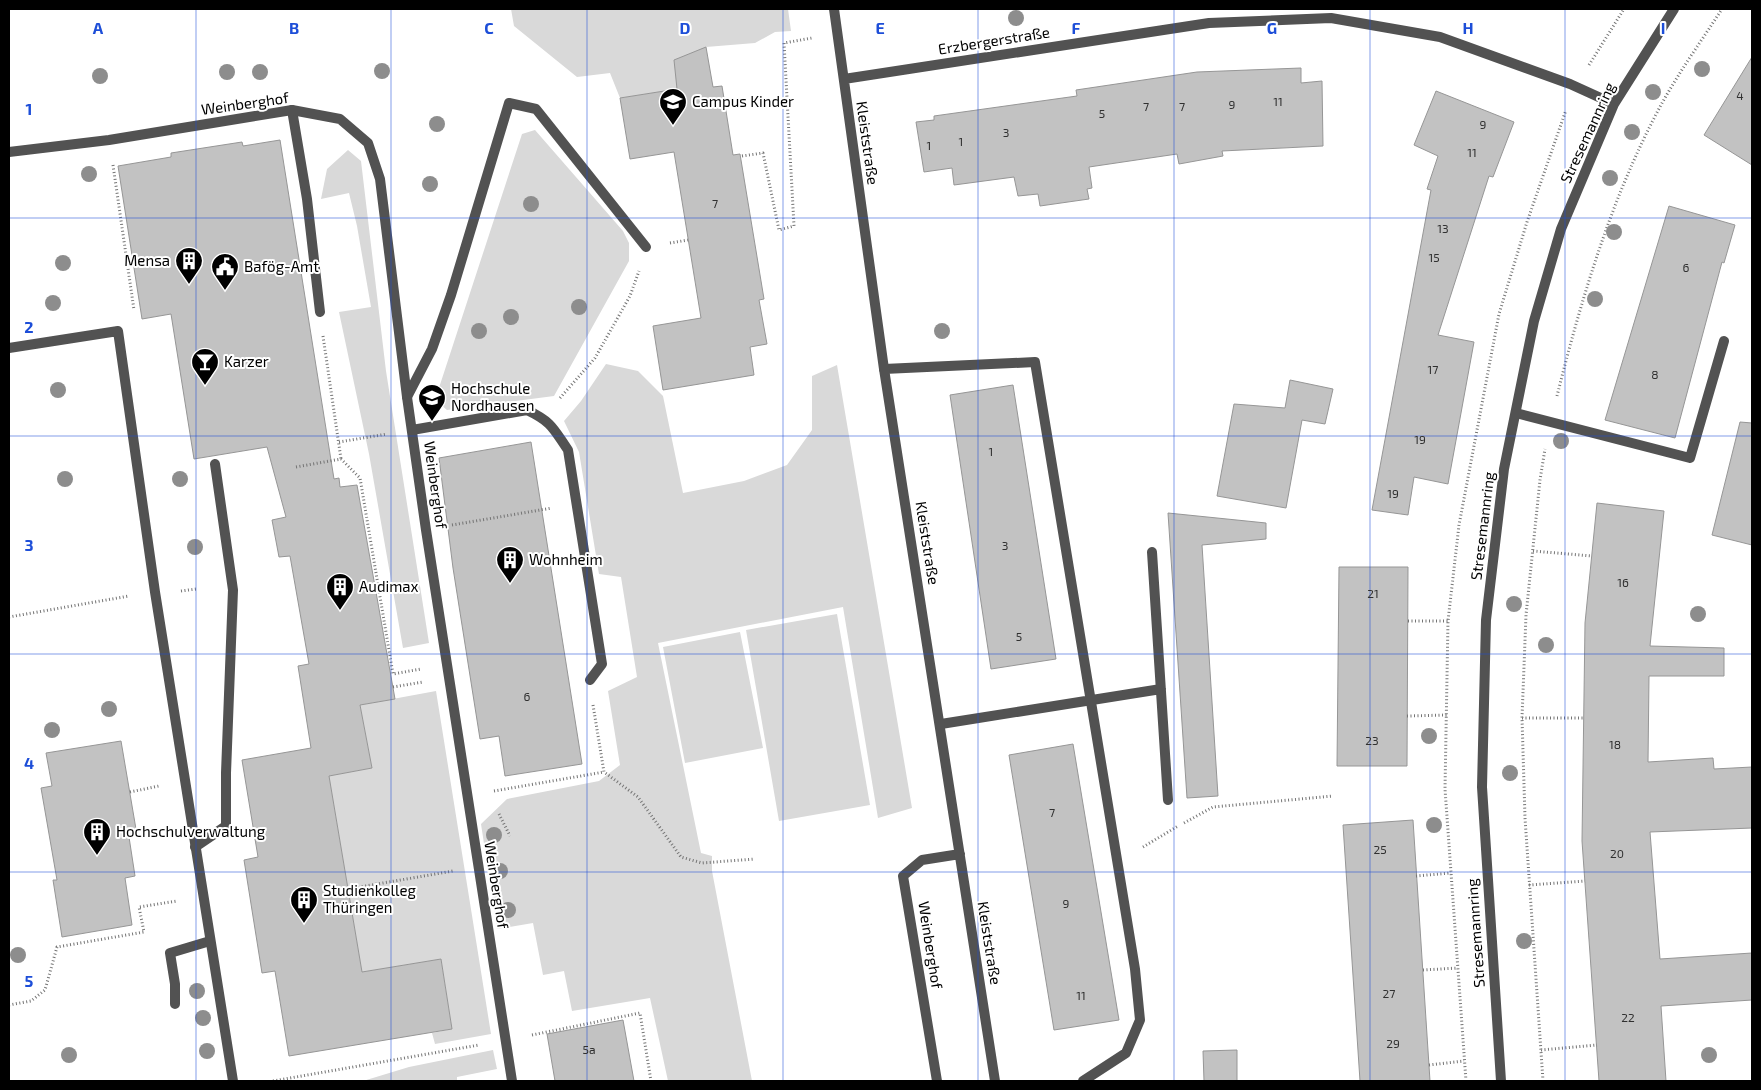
<svg xmlns="http://www.w3.org/2000/svg" width="1761" height="1090" font-family="'Exo 2',sans-serif">
<rect width="100%" height="100%" fill="#fff"/>
<path fill="#d9d9d9" d="M511,9H788L791,31L775,32L755,43L706,47L677,89L620,98L610,73L577,77L514,26Z
M535,130L623,231L629,243V261L554,396L447,410L435,400L522,134Z
M348,150L361,161L386,371L429,643L403,648L369,454L339,312L371,307L357,226L349,193L321,199L327,169Z
M606,364L638,371L663,396L683,493L744,481L787,465L812,430V376L837,365L912,808L878,818L843,607L658,643L701,853L712,856V871L752,1081H668L650,998L572,1011L564,971L543,975L533,923L497,929L481,824L507,799L599,781L620,765L608,691L637,677L621,577L599,574L579,452L564,421L581,401Z
M837,614L870,805L779,821L746,630Z
M740,632L763,748L685,763L663,647Z
M436,691L491,1034L435,1044L432,1033L452,1029L441,959L362,972L329,776L372,768L360,705Z
M493,1050L497,1069L457,1077V1081H363L409,1067Z"/>
<path fill="#c2c2c2" stroke="#969696" d="M706,47L713,87L722,86L733,155L740,154L764,299L759,300L767,344L750,347L754,375L663,390L653,326L701,318L674,152L630,159L620,98L677,89L674,60Z
M1752,57V165L1704,135Z
M1301,68V83L1322,81L1323,146L1222,151L1223,156L1179,164L1177,154L1089,167L1092,188L1087,189L1089,199L1040,206L1038,194L1018,196L1014,177L954,185L952,168L924,172L916,122L934,120V116L1077,96L1076,90L1197,72Z
M1436,91L1514,122L1493,177L1489,176L1438,335L1474,342L1448,484L1414,477L1408,515L1372,510L1431,190L1427,189L1438,156L1414,145Z
M280,140L334,479L339,478L340,487L357,485L395,699L360,705L372,768L329,776L362,972L441,959L452,1029L289,1056L275,971L262,973L244,860L258,857L242,760L311,748L298,666L309,664L290,556L279,557L272,520L286,517L267,447L194,459L171,314L142,319L118,166L171,157V153L242,142L243,146Z
M1669,206L1735,225L1724,263L1722,262L1675,438L1605,420Z
M1290,380L1333,389L1325,424L1302,420L1286,508L1217,496L1234,404L1285,408Z
M1013,385L1056,659L991,669L950,395Z
M1740,422L1752,423V545L1712,535Z
M531,442L582,764L505,776L499,736L480,739L453,568L439,458Z
M1597,503L1664,511L1650,646L1724,648V676H1649L1648,762L1713,758L1714,769L1752,767V828L1650,832L1660,959L1752,953V1000L1661,1006L1666,1081H1599L1582,841L1585,623Z
M1168,513L1266,523V539L1202,545L1218,796L1187,798Z
M1339,567H1408L1407,766H1337Z
M121,741L137,835L129,837L135,876L125,878L132,925L62,937L53,880H57L41,788L52,786L46,753Z
M1073,744L1119,1020L1054,1030L1009,755Z
M1413,820L1430,1081H1360L1343,825Z
M623,1020L634,1081H555L547,1034Z
M1237,1050V1081H1204L1203,1051Z"/>
<g fill="none" stroke-linecap="round" stroke-linejoin="round">
<path stroke="#747474" stroke-width="3" stroke-dasharray="1 2.5" stroke-linecap="butt" d="M1589,65L1624,9
M742,156L763,153L779,230L794,226L784,43L812,38
M113,165L134,310
M670,243L688,240
M323,336L341,459
M1557,396C1582,296 1612,196 1661,105C1679,72 1702,40 1722,9
M560,398L595,358L630,296L639,271
M339,442L387,434
M296,467L341,459L360,478L393,674L421,669
M452,525L552,508
M1533,551L1592,556
M181,591L196,589
M9,617L129,596
M1408,621H1448
M393,687L423,682
M593,705L604,772L638,797L681,857L702,863L755,859
M1407,716L1447,715
M1522,718H1583
M494,791L604,772
M130,792L159,786
M499,814L510,836
M1184,823L1213,807L1333,796
M1143,847L1178,826
M1416,876L1451,873
M1529,885L1585,881
M348,889L453,871
M1423,970L1458,968
M9,1005L31,1001L45,990L57,947L144,932L139,907L177,901
M532,1035L640,1013L651,1081
M1541,1050L1597,1045
M1429,1065L1464,1061
M273,1081L479,1045
M1466,1081L1445,789L1448,621L1459,525L1499,314L1527,222L1566,110
M1543,1081L1525,818L1522,718L1526,615L1540,480L1545,449"/>
<path stroke="#525252" stroke-width="10" d="M292,110L307,199L320,312
M884,369L1035,362L1135,969L1140,1020L1126,1053L1083,1081
M407,397L432,349L451,295L509,103L536,109L646,247
M1516,413L1690,458L1724,341
M412,430L527,410C552,422 553,428 568,450L602,664L590,680
M1152,552L1168,800
M941,724L1161,689
M195,847L226,826V773L233,590L215,464
M175,1004V984L170,953L210,941"/>
<path stroke="#525252" stroke-width="10" d="M834,9L884,369L995,1081
M844,79L1209,23L1331,18L1440,37L1570,84L1614,104
M9,152L109,140L292,110L340,119L368,143L380,179L407,397L426,530L512,1081
M9,348L118,331L155,592L233,1081
M937,1081L903,876L922,860L960,854
M1501,1081L1482,787L1486,620L1504,469L1534,321L1561,229L1614,104L1674,9"/>
</g>
<g fill="#8d8d8d">
<circle cx="1016" cy="18" r="8"/>
<circle cx="1702" cy="69" r="8"/>
<circle cx="382" cy="71" r="8"/>
<circle cx="227" cy="72" r="8"/>
<circle cx="260" cy="72" r="8"/>
<circle cx="100" cy="76" r="8"/>
<circle cx="1653" cy="92" r="8"/>
<circle cx="437" cy="124" r="8"/>
<circle cx="1632" cy="132" r="8"/>
<circle cx="89" cy="174" r="8"/>
<circle cx="1610" cy="178" r="8"/>
<circle cx="430" cy="184" r="8"/>
<circle cx="531" cy="204" r="8"/>
<circle cx="1614" cy="232" r="8"/>
<circle cx="63" cy="263" r="8"/>
<circle cx="1595" cy="299" r="8"/>
<circle cx="53" cy="303" r="8"/>
<circle cx="579" cy="307" r="8"/>
<circle cx="511" cy="317" r="8"/>
<circle cx="479" cy="331" r="8"/>
<circle cx="942" cy="331" r="8"/>
<circle cx="58" cy="390" r="8"/>
<circle cx="1561" cy="441" r="8"/>
<circle cx="65" cy="479" r="8"/>
<circle cx="180" cy="479" r="8"/>
<circle cx="195" cy="547" r="8"/>
<circle cx="1514" cy="604" r="8"/>
<circle cx="1698" cy="614" r="8"/>
<circle cx="1546" cy="645" r="8"/>
<circle cx="109" cy="709" r="8"/>
<circle cx="52" cy="730" r="8"/>
<circle cx="1429" cy="736" r="8"/>
<circle cx="1510" cy="773" r="8"/>
<circle cx="1434" cy="825" r="8"/>
<circle cx="494" cy="835" r="8"/>
<circle cx="500" cy="871" r="8"/>
<circle cx="508" cy="910" r="8"/>
<circle cx="1524" cy="941" r="8"/>
<circle cx="18" cy="955" r="8"/>
<circle cx="197" cy="991" r="8"/>
<circle cx="203" cy="1018" r="8"/>
<circle cx="207" cy="1051" r="8"/>
<circle cx="69" cy="1055" r="8"/>
<circle cx="1709" cy="1055" r="8"/>
</g>
<path fill="none" stroke="#1d4ed8" stroke-width="1" stroke-opacity="0.55" d="M196,9V1081M391,9V1081M587,9V1081M783,9V1081M978,9V1081M1174,9V1081M1370,9V1081M1565,9V1081M9,218H1752M9,436H1752M9,654H1752M9,872H1752"/>
<defs>
<symbol id="school-pin" viewBox="-11 -11 22 30"><path d="M0 17L-7.5 6A9.5 9.5 0 1 1 7.5 6Z" fill="#000" stroke="#fff"/><path d="M0-5L7-2L0 1L-7-2ZM-4 1L0 2.5L4 1V4Q0 6-4 4Z" fill="#fff"/></symbol>
<symbol id="building-pin" viewBox="-11 -11 22 30"><path d="M0 17L-7.5 6A9.5 9.5 0 1 1 7.5 6Z" fill="#000" stroke="#fff"/><path d="M-4-6H4V6H1V3H-1V6H-4ZM-2.5-4.3h1.7v1.8h-1.7ZM.8-4.3h1.7v1.8H.8ZM-2.5-1h1.7V.8h-1.7ZM.8-1h1.7V.8H.8Z" fill="#fff"/></symbol>
<symbol id="civic-pin" viewBox="-11 -11 22 30"><path d="M0 17L-7.5 6A9.5 9.5 0 1 1 7.5 6Z" fill="#000" stroke="#fff"/><path d="M-.6-6.5H3V-4.5H.6V-3L4-1V1h2V6H-6V1h2V-1L-.6-3ZM-1.2 2.5V6h2.4V2.5Z" fill="#fff"/></symbol>
<symbol id="bar-pin" viewBox="-11 -11 22 30"><path d="M0 17L-7.5 6A9.5 9.5 0 1 1 7.5 6Z" fill="#000" stroke="#fff"/><path d="M-6-5H6L.8 .8V4.5H3.5V6h-7V4.5H-.8V.8Z" fill="#fff"/></symbol>
<symbol id="university-pin" viewBox="-11 -11 22 30"><path d="M0 17L-7.5 6A9.5 9.5 0 1 1 7.5 6Z" fill="#000" stroke="#fff"/><path d="M0-5L7-2L0 1L-7-2ZM-4 1L0 2.5L4 1V4Q0 6-4 4Z" fill="#fff"/></symbol>
</defs>
<g fill-rule="evenodd">
<use href="#school-pin" x="657" y="86" width="32" height="43"/>
<use href="#building-pin" x="173" y="245" width="32" height="43"/>
<use href="#civic-pin" x="209" y="251" width="32" height="43"/>
<use href="#bar-pin" x="189" y="346" width="32" height="43"/>
<use href="#university-pin" x="416" y="382" width="32" height="43"/>
<use href="#building-pin" x="494" y="544" width="32" height="43"/>
<use href="#building-pin" x="324" y="571" width="32" height="43"/>
<use href="#building-pin" x="81" y="816" width="32" height="43"/>
<use href="#building-pin" x="288" y="884" width="32" height="43"/>
</g>
<g text-anchor="middle" stroke-width="4" stroke-linejoin="round" paint-order="stroke">
<g font-size="12" fill="#303030">
<text x="1740" y="100">4</text>
<text x="1278" y="106">11</text>
<text x="1232" y="109">9</text>
<text x="1146" y="111">7</text>
<text x="1182" y="111">7</text>
<text x="1102" y="118">5</text>
<text x="1483" y="129">9</text>
<text x="1006" y="137">3</text>
<text x="961" y="146">1</text>
<text x="929" y="150">1</text>
<text x="1472" y="157">11</text>
<text x="715" y="208">7</text>
<text x="1443" y="233">13</text>
<text x="1434" y="262">15</text>
<text x="1686" y="272">6</text>
<text x="1433" y="374">17</text>
<text x="1655" y="379">8</text>
<text x="1420" y="444">19</text>
<text x="991" y="456">1</text>
<text x="1393" y="498">19</text>
<text x="1005" y="550">3</text>
<text x="1623" y="587">16</text>
<text x="1373" y="598">21</text>
<text x="1019" y="641">5</text>
<text x="527" y="701">6</text>
<text x="1372" y="745">23</text>
<text x="1615" y="749">18</text>
<text x="1052" y="817">7</text>
<text x="1380" y="854">25</text>
<text x="1617" y="858">20</text>
<text x="1066" y="908">9</text>
<text x="1389" y="998">27</text>
<text x="1081" y="1000">11</text>
<text x="1628" y="1022">22</text>
<text x="1393" y="1048">29</text>
<text x="589" y="1054">5a</text>
</g>
<g font-size="15" fill="#000" stroke="#fff">
<text transform="translate(994 41) rotate(-9)" y="5">Erzbergerstraße</text>
<text transform="translate(245 104) rotate(-8)" y="5">Weinberghof</text>
<text transform="translate(1588 133) rotate(-65)" y="5">Stresemannring</text>
<text transform="translate(867 143) rotate(82)" y="5">Kleiststraße</text>
<text transform="translate(435 485) rotate(82)" y="5">Weinberghof</text>
<text transform="translate(1483 526) rotate(-83)" y="5">Stresemannring</text>
<text transform="translate(927 543) rotate(81)" y="5">Kleiststraße</text>
<text transform="translate(496 885) rotate(81)" y="5">Weinberghof</text>
<text transform="translate(1476 933) rotate(-94)" y="5">Stresemannring</text>
<text transform="translate(989 943) rotate(81)" y="5">Kleiststraße</text>
<text transform="translate(930 945) rotate(81)" y="5">Weinberghof</text>
</g>
<g font-size="15" fill="#000" stroke="#fff" text-anchor="start">
<text x="692" y="107">Campus Kinder</text>
<text x="170" y="266" text-anchor="end">Mensa</text>
<text x="244" y="272">Bafög-Amt</text>
<text x="224" y="367">Karzer</text>
<text x="451" y="394">Hochschule<tspan x="451" dy="17">Nordhausen</tspan></text>
<text x="529" y="565">Wohnheim</text>
<text x="359" y="592">Audimax</text>
<text x="116" y="837">Hochschulverwaltung</text>
<text x="323" y="896">Studienkolleg<tspan x="323" dy="17">Thüringen</tspan></text>
</g>
</g>
<g font-size="16" text-anchor="middle" font-weight="bold" fill="#1d4ed8" stroke="#fff" stroke-width="4" stroke-linejoin="round" paint-order="stroke">
<text x="98" y="34">A</text>
<text x="294" y="34">B</text>
<text x="489" y="34">C</text>
<text x="685" y="34">D</text>
<text x="880" y="34">E</text>
<text x="1076" y="34">F</text>
<text x="1272" y="34">G</text>
<text x="1468" y="34">H</text>
<text x="1663" y="34">I</text>
<text x="29" y="115">1</text>
<text x="29" y="333">2</text>
<text x="29" y="551">3</text>
<text x="29" y="769">4</text>
<text x="29" y="987">5</text>
</g>
<rect width="1761" height="1090" fill="none" stroke="#000000" stroke-width="20"/>
</svg>
